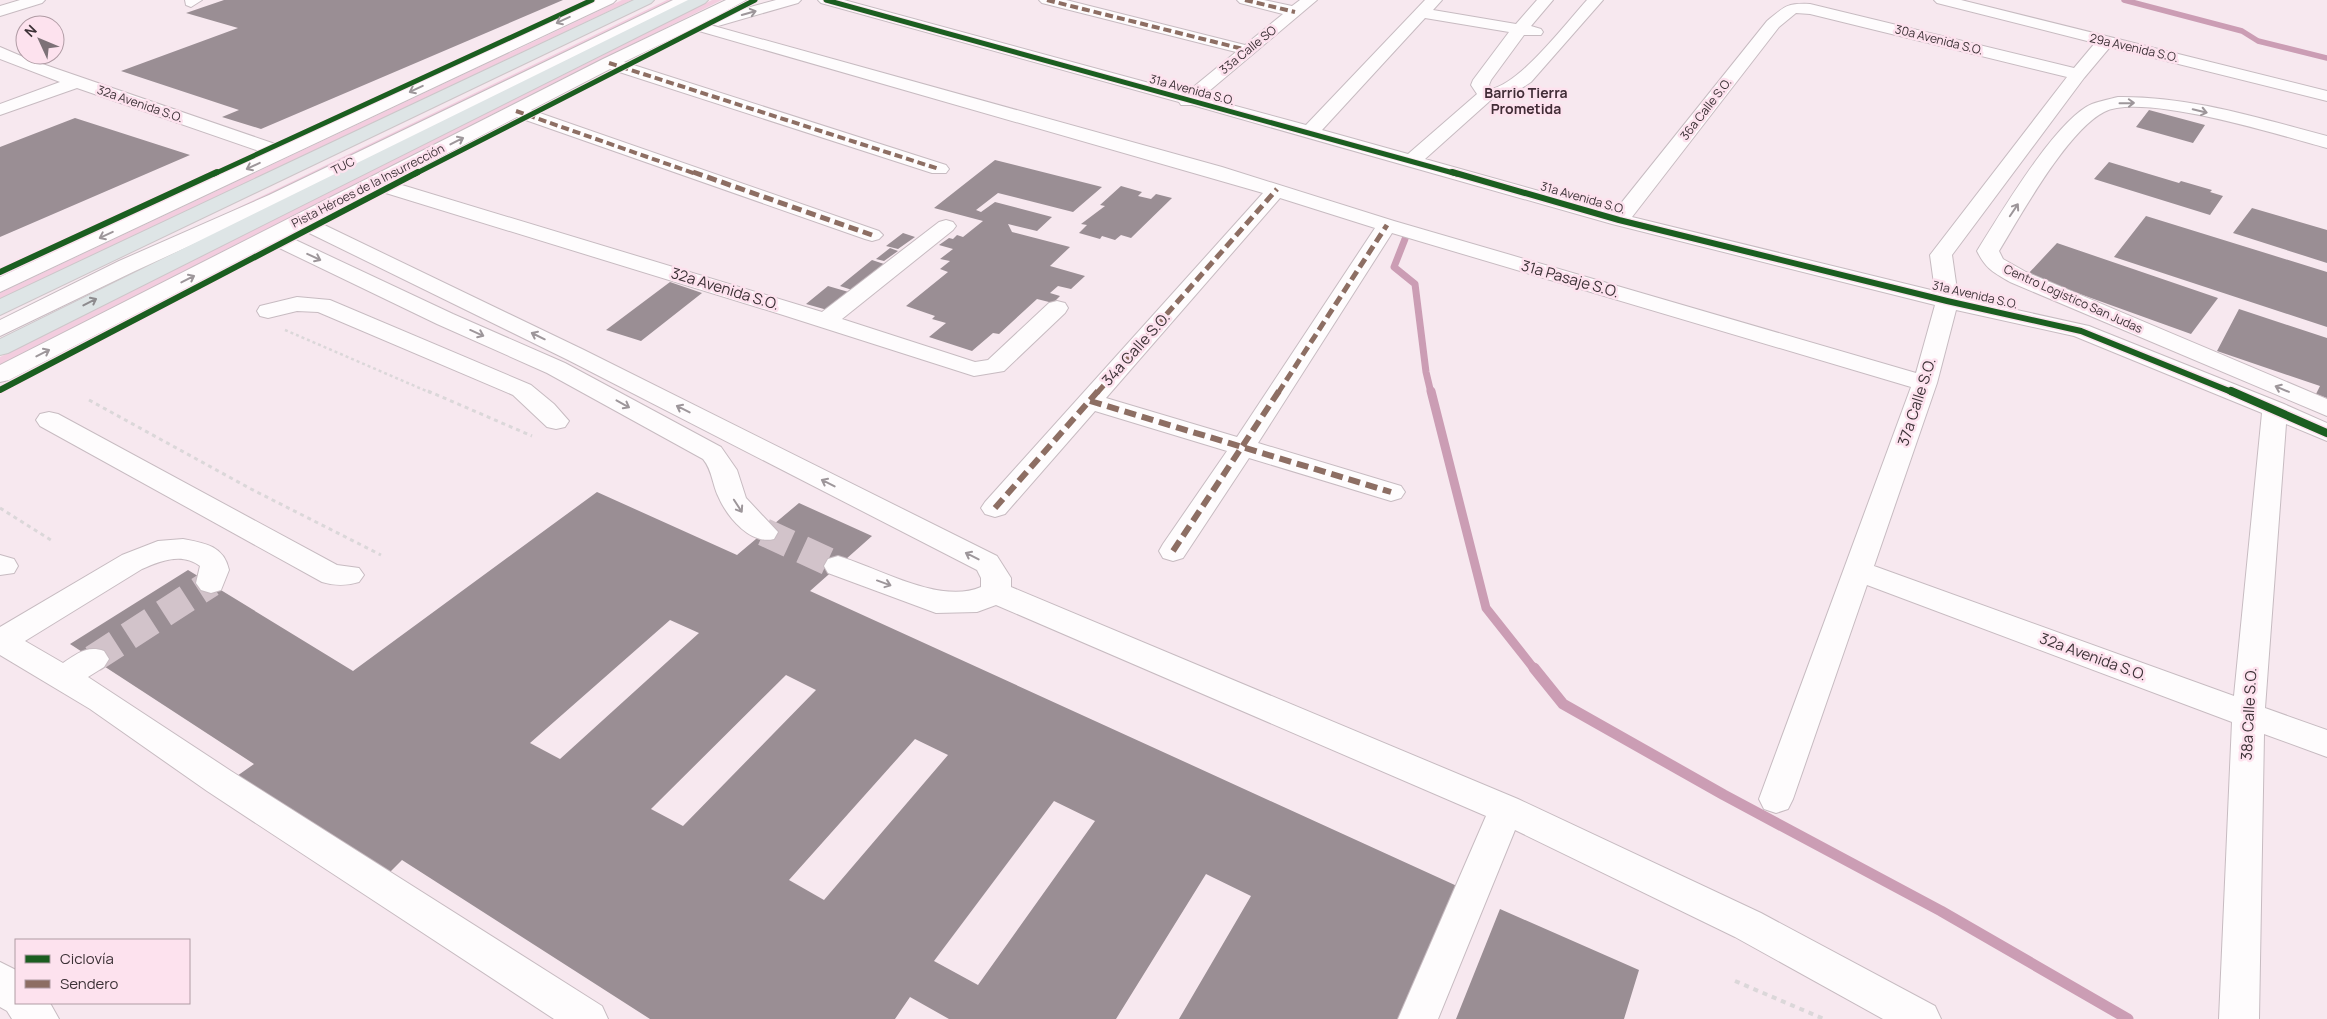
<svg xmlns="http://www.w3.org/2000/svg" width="2327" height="1019" font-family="Manrope,sans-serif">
<rect width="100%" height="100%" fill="#f7e8ef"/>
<path fill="#f3cddf" d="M622,0H632L0,299V293Z
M667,0H676L256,204L126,262Z
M712,0H722L542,89L0,365V357Z"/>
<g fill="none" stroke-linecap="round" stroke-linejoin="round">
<path stroke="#cb9db4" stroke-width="5.5" d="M2124,0L2242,31L2258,41L2327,58"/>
<path stroke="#cb9db4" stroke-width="7" d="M1405,239L1394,267L1415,284L1426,372L1431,393"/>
<path stroke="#cb9db4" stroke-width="9" d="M1431,391L1486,608L1535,670"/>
<path stroke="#cb9db4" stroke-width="11" d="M1534,668L1563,704L1724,795L1941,911L2128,1019"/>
</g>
<path fill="#9a8e94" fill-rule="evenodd" d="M224,0H563L261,129L222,117L239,110L121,71L238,28L186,13Z
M2149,110L2205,125L2193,143L2136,127Z
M75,118L190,155L0,237V147Z
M995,160L1102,187L1073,212L998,193L976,210L981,212L995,202L1052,217L1037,231L1008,224L1012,232L1070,247L1050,266L1085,276L1071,289L1058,286L1050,293L1060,296L1053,303L1037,299L999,334L993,333L972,351L929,337L946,323L932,319L935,316L906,306L948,272L940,269L950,261L940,259L953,249L939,245L949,238L953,239L957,235L963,237L983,221L934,208Z
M2109,162L2179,183L2181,181L2212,190L2210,192L2223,196L2210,215L2094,179Z
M1121,186L1142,192L1138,196L1151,199L1156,194L1172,198L1131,238L1121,235L1115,240L1102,236L1100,239L1079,233L1087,225L1081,224L1105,206L1100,205Z
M2252,208L2327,230V263L2233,233Z
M2146,216L2327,272V327L2114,257Z
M903,233L915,237L898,249L886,246Z
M2057,243L2218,298L2191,334L2027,275Z
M890,248L898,251L884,261L876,259Z
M872,260L887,265L855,291L840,286Z
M670,282L702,293L641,341L606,330Z
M828,286L852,293L831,311L806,304Z
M2239,309L2327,338V398L2316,394L2320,386L2217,351Z
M597,492L737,555L799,503L872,536L810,591L1457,886L1401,1019H1179L1251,896L1206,874L1116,1019H949L910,997L895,1019H650L402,860L388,874L237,776L254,764L70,644L188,570L353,671ZM670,620L699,633L560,759L530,743ZM786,675L816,690L683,826L651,809ZM915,739L948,755L824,900L789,880ZM1054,801L1095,821L978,985L934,961Z
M1500,909L1639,970L1624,1019H1456Z"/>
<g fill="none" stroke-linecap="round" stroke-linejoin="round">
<path stroke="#d2c3ca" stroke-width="28" stroke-dasharray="28 14" stroke-linecap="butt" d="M764,532L838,566
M93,659L211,583"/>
<defs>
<path id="minor" d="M20,0H45L42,3L0,16V6Z
M185,0H202L191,7L186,5Z
M595,0H616L613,3L0,292V277L265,153L77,88L0,115V104L60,82L0,59V47L28,59L281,146Z
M673,0H693L690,3L283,203L135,271L0,336V320L119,261L269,195Z
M726,0H746L717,16L776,0H801L798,3L718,26L712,24L711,19L703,23L1222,167L1394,221L1916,373L1935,305L1612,224L1192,105H1181L1179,102L821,3L818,0H844L1186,93L1236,52L1042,3L1039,0H1066L1245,45L1283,14L1240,3L1237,0H1264L1292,6L1300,0H1317L1202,97L1306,125L1425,0H1442L1433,10L1516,24L1537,0H1553L1531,26L1541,29L1543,32L1541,35H1524L1491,80L1489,85L1491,89C1520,84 1566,23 1587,0H1603L1531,82L1510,96L1492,99L1425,159L1614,212L1767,21C1785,6 1787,3 1810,4L2074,68L2095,43L1937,3L1934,0H1961L2327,91V101L2110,47L2084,78L1952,255L1958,297L2089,326L2284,404L2327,423V441L2286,424L2265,708L2327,730V757L2264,734L2259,1019H2219L2232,722L1867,585L1793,799L1788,809L1776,813L1764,809L1759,799L1911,387L1392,233L1258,443L1401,486L1405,492L1401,498L1391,501L1249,458L1183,558L1173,561L1163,558L1159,551L1163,544L1227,451L1095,411L1005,514L995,517L985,514L981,508L985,502L1263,193L692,29L624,62L946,165L949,169L946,173H932L610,69L531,110L879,231L883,235L879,239L872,241L865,239L517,117L392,182L822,312L939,222L946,220L953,222L956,226L953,230L842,319L975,362L988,360L1049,303L1057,301L1065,303L1068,308L1065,313L1004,371L974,376L783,315L376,190L316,221L584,350L997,556L1011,578V587L1518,799L1761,913L1935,1006L1941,1019H1883L1735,937L1515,830L1438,1019H1398L1486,816L996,605L977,612L936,613L828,573L824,566L828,559L838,556C879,568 940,605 981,587V578L977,570L568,360L301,229L287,236L453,314L565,363L721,447L737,470L746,498L778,532L774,539C751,545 728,518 719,498C712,485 713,471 703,459L547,373L437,324L271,244L9,380L0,382V365L603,59ZM1796,13L1810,14L2067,77L1930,255L1935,291L1632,217L1779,27ZM1425,18L1509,32L1473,80L1471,85L1477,94L1408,154L1322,130ZM1280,198L1375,228L1237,437L1106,398ZM1956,310L2074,336L2262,413L2234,696L1874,566L1937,383Z
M2118,97C2190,96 2258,118 2327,136V148C2282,136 2143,92 2104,112C2067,131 2021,215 1999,251L2003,259L2026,272L2327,399V416L2010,282C1993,272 1986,269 1977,251C1999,216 2056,119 2092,104C2100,101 2110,99 2118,97Z
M297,297L330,300L531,385L554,404L569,421L565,427L556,429L547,427L513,395L318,312L297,311L268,318L260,316L257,311L260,306Z
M49,412L58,414L337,565L359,568L364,575L359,582C346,586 335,586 322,582L40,426L36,420L40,414Z
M183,539C205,543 224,546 229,570L221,590L211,593L201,590L196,583L200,566C182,552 160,561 142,569L25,641L63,663C77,654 87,645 104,651L109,659L104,667L88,677L231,771L602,1006L608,1019H554L207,791L90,709L0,655V627L122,555L158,541Z
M0,555L14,559L18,566L14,573L0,575Z
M0,962L16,970V1003H50L59,1019H12L7,1011L0,1007Z"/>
<path id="major" d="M634,0H654L651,3L0,315V299Z
M688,0H708L705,3L8,353L0,355V339Z"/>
</defs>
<use href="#minor" stroke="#c7bbc1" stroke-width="2"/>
<use href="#major" stroke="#cdc6c9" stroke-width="2"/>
<path stroke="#dbd7d9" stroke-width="2.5" stroke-dasharray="3 3" stroke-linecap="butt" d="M285,330L431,393"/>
<path stroke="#dbd7d9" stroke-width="3" stroke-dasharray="4 4" stroke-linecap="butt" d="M428,391L532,436
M89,400L251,489L381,555
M0,508L54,542"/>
<path stroke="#dbd7d9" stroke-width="4" stroke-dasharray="5 5" stroke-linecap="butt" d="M1735,981L1824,1019"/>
<use href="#minor" fill="#fefcfd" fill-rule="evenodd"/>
<use href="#major" fill="#dee5e6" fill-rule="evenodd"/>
<path stroke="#8d6e63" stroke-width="4" stroke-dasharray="8 4" stroke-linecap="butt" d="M1047,0L1247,50
M1245,0L1295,12
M609,63L939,169
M516,111L696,174"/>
<path stroke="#8d6e63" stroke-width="5" stroke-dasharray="10 5" stroke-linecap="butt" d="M693,172L872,235
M1097,393L1277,189
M1278,393L1387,225"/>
<path stroke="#8d6e63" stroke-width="6" stroke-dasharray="12 6" stroke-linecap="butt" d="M1090,401L1391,492
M995,508L1098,391
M1173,551L1279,391"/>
<defs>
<path id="cycleway-far2" d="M826,0L1457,174
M214,174L592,0
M415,174L755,0"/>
<path id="cycleway-far1" d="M1452,172L1619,220L1947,301L2081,331L2234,393
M0,272L217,172
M0,390L418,172"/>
<path id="cycleway" d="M2231,391L2327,433"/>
</defs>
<use href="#cycleway-far2" stroke="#fde2ee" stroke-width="7"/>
<use href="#cycleway-far1" stroke="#fde2ee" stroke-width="9"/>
<use href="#cycleway" stroke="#fde2ee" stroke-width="11"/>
<use href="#cycleway-far2" stroke="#1b5e20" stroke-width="5"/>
<use href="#cycleway-far1" stroke="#1b5e20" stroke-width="6"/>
<use href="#cycleway" stroke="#1b5e20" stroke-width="8"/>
</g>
<defs><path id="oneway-shaft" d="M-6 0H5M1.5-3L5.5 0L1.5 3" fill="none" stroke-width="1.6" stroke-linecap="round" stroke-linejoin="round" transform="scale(1.25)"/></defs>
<g stroke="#9d969a">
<use href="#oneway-shaft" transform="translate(749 13) rotate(-16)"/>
<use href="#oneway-shaft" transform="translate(563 20) rotate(155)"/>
<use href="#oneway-shaft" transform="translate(416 89) rotate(155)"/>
<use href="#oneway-shaft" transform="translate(2127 103) rotate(-1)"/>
<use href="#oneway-shaft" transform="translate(2200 111) rotate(13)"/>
<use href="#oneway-shaft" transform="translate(457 141) rotate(-27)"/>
<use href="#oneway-shaft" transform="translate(253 166) rotate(155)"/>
<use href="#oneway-shaft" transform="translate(2014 210) rotate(-56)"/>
<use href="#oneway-shaft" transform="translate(106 235) rotate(155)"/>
<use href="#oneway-shaft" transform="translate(314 257) rotate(25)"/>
<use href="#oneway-shaft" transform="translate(188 279) rotate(-27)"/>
<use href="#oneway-shaft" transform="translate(477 333) rotate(24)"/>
<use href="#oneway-shaft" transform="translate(538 336) rotate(-154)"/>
<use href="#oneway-shaft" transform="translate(43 353) rotate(-27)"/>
<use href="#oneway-shaft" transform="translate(2282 389) rotate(-157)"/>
<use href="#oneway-shaft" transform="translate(623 404) rotate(29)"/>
<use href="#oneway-shaft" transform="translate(683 409) rotate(-153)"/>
<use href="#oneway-shaft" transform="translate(828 483) rotate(-153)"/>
<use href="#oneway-shaft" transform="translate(738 506) rotate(57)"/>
<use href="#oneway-shaft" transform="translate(972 556) rotate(-153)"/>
<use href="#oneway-shaft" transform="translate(884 583) rotate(20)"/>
</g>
<use stroke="#8d8b8e" href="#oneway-shaft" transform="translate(90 302) rotate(-27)"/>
<g text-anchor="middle" stroke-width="5" stroke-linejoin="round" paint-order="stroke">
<g font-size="12" fill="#3c3136" stroke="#fde2ee">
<text transform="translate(1939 40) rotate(14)" y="4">30a Avenida S.O.</text>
<text transform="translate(2134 48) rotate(13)" y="4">29a Avenida S.O.</text>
<text transform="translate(1248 50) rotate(-39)" y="4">33a Calle SO</text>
<text transform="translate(1192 90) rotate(15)" y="4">31a Avenida S.O.</text>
<text transform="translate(140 104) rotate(19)" y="4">32a Avenida S.O.</text>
<text transform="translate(1706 109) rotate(-52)" y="4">36a Calle S.O.</text>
<text transform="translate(343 166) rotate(-26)" y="4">TUC</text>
<text transform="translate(368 186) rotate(-27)" y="4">Pista Héroes de la Insurrección</text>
<text transform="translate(1583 198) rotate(16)" y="4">31a Avenida S.O.</text>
<text transform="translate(1975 295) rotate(13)" y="4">31a Avenida S.O.</text>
<text transform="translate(2073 299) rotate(24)" y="4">Centro Logistico San Judas</text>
</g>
<g font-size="14" font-weight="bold" fill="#412c36" stroke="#fde2ee">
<text x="1526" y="98">Barrio Tierra<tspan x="1526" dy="16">Prometida</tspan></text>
</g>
<g font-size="15" fill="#3c3136" stroke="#fde2ee">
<text transform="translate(1570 279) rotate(16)" y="5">31a Pasaje S.O.</text>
<text transform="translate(725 289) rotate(17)" y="5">32a Avenida S.O.</text>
<text transform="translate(1136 349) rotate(-48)" y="5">34a Calle S.O.</text>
<text transform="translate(1917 402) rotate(-72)" y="5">37a Calle S.O.</text>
<text transform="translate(2093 657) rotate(20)" y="5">32a Avenida S.O.</text>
<text transform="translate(2249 714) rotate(-87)" y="5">38a Calle S.O.</text>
</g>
</g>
<rect x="15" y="939" width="175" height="65" fill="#fde2ee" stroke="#b09ba4"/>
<rect x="25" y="955" width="25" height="8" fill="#1b5e20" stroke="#b09ba4"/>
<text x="60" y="964" font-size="15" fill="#3c3136">Ciclovía</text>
<rect x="25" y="980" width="25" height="8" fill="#8d6e63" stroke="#b09ba4"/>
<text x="60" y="989" font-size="15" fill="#3c3136">Sendero</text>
<g transform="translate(40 40) rotate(314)"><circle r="24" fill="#fde2ee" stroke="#b09ba4"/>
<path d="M0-4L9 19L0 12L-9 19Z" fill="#7d7177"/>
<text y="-8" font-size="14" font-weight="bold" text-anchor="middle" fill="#3c3136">N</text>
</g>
</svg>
